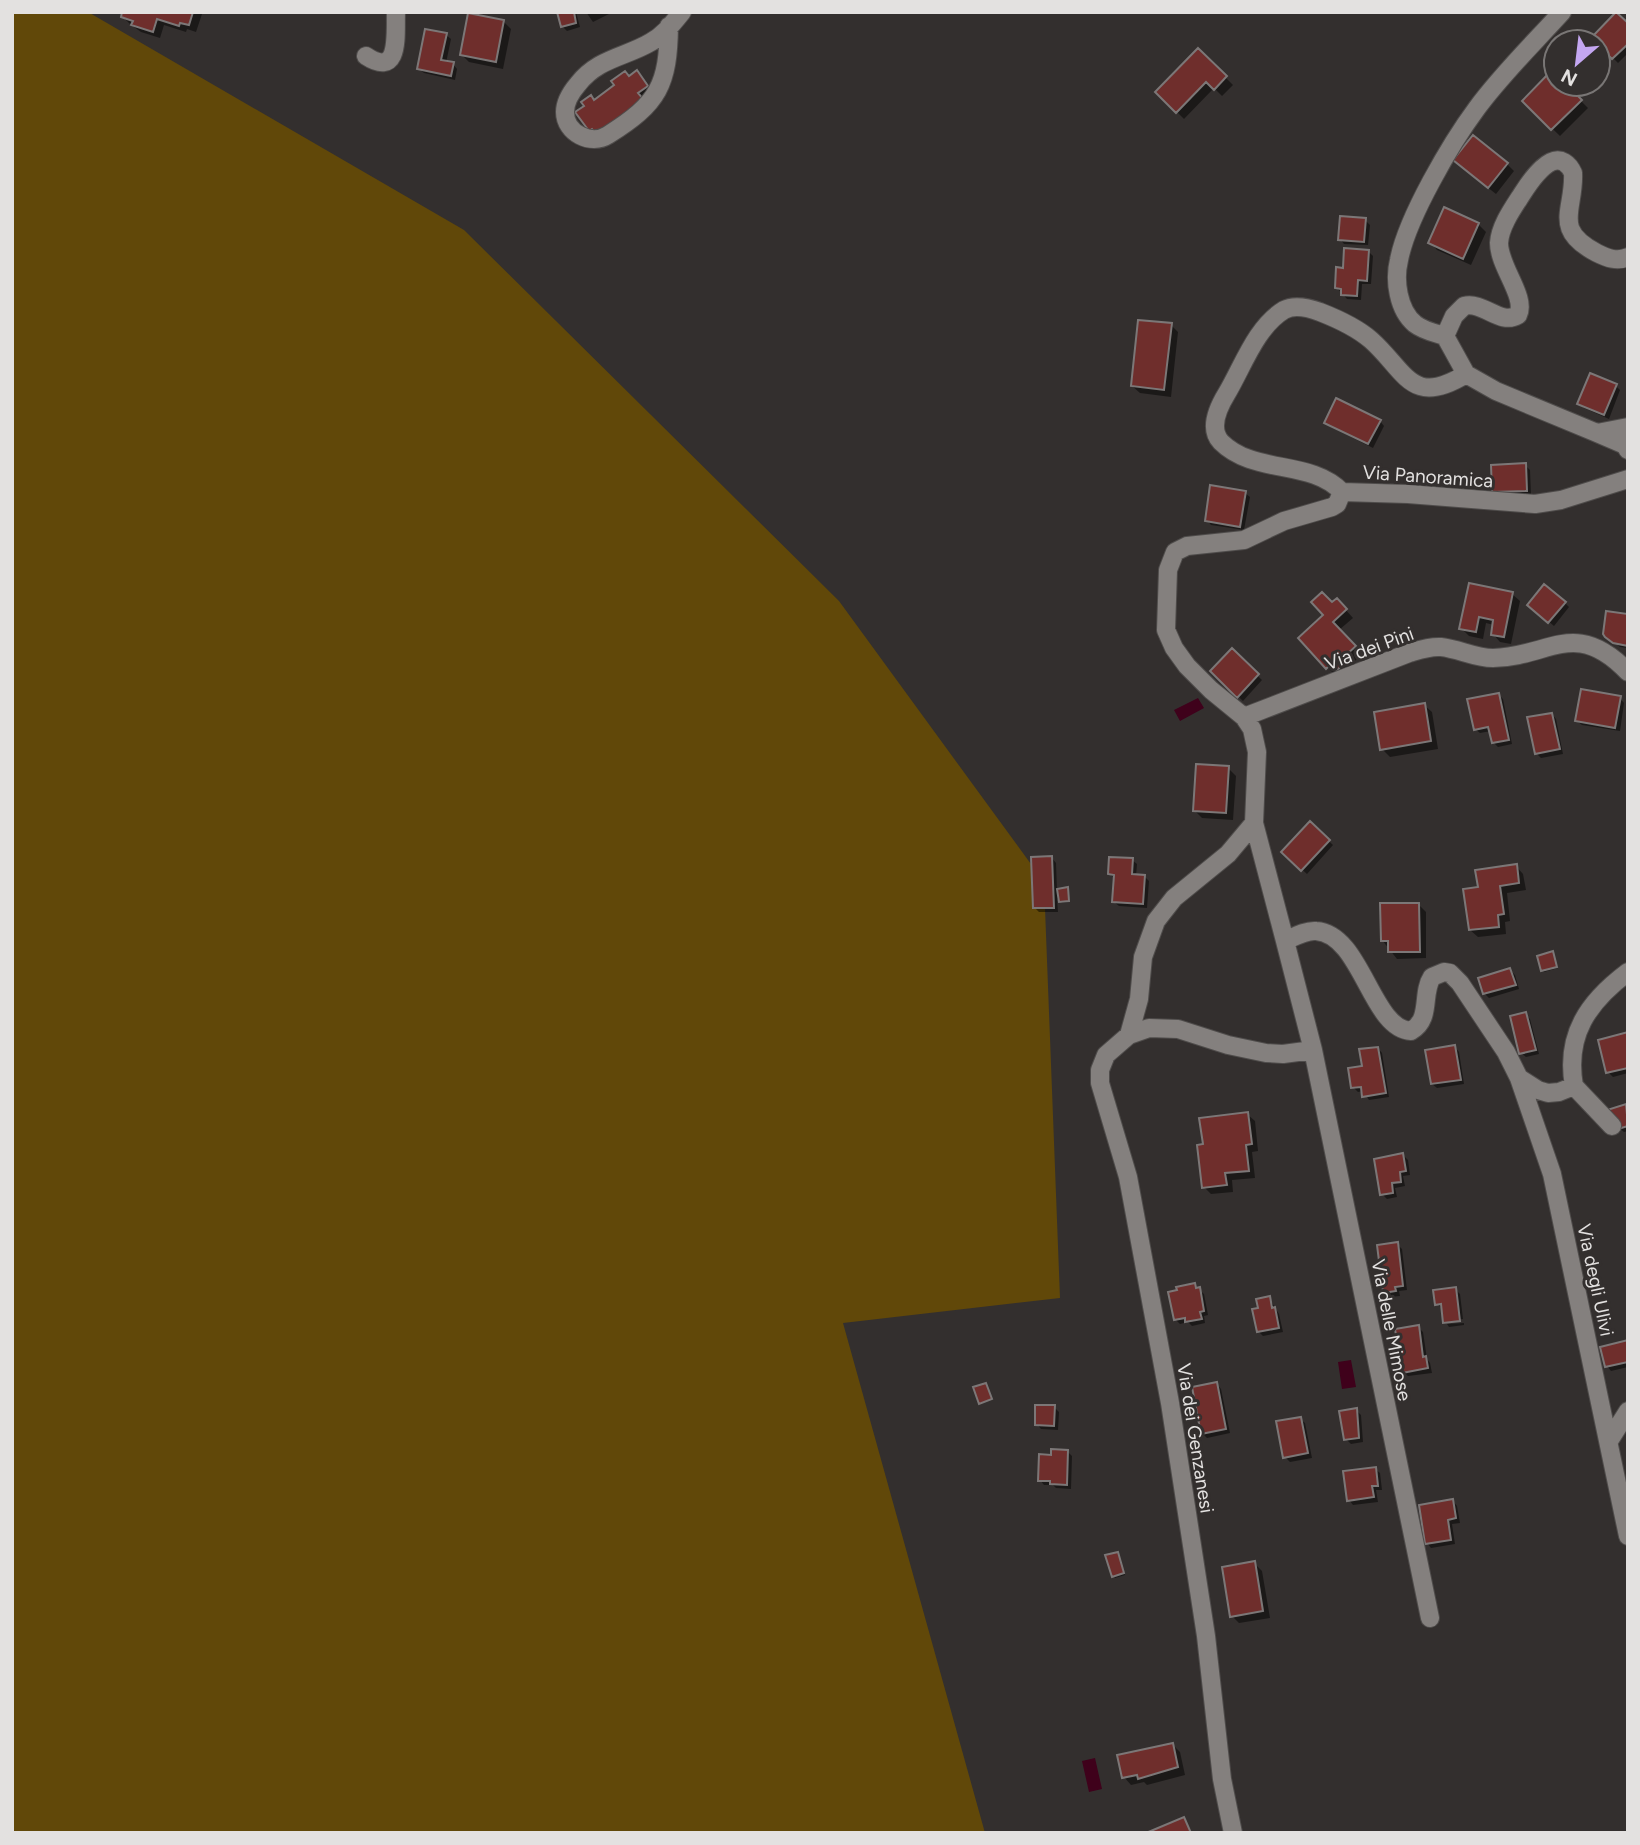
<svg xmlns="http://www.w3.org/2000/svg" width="1640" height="1845" font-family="Figtree,sans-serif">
<rect width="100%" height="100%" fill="#332f2e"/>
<path fill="#614809" d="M12,12H88L464,230L839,601L1044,882L1060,1298L843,1323L985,1833H12Z"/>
<path fill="#3f011b" d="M1198,698L1204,708L1180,721L1174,710Z
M1351,1360L1356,1387L1342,1389L1338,1362Z
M1095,1758L1102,1789L1089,1792L1082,1761Z"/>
<path fill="#0007" d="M124,12H200L202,14L196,32L187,29L186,32L164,25L160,38L141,32L130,24L123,17Z
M558,12H576L580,27L567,31L562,26Z
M586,12H613L593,22Z
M503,21L511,29L503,69L469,62L462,55Z
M1628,26V53L1618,63L1593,38Z
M446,35L451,39L446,63L453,64L457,69L455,80L424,73L419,69Z
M1198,50L1233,85L1222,96L1214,88L1184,119L1157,92Z
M637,73L654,94L605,140L591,130L594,102Z
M1556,76V84H1564L1588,108L1560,136L1524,101Z
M1507,164L1514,171L1496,194L1463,168Z
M1365,220L1370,225L1368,245L1344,244L1340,239Z
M1478,224L1486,232L1471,265L1437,250L1430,242Z
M1368,251L1373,256L1371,284H1362L1361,300L1347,299L1337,288Z
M1171,325L1178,332L1171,397L1140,393L1132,386Z
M1616,386L1620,390L1609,419L1584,408L1579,404Z
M1380,421L1384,426L1373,448L1331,427L1326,422Z
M1525,465L1530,470L1531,495L1498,496L1493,491Z
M1245,493L1250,497L1244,530L1211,525L1207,520Z
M1512,594L1520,601L1511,644L1500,642L1493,634L1494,625L1486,623L1483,639L1469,636L1461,628Z
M1337,600L1353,618L1339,630L1362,655L1351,664L1355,668L1335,675L1300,638L1325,615Z
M1565,603L1569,607L1554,626L1534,609Z
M1628,616V648L1620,647L1605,633Z
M1232,651L1262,680L1243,701L1212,671Z
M1498,694L1503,699L1512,744L1498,747L1493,742L1491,731L1480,733L1475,729Z
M1620,698L1624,703L1620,731L1582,725L1577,721Z
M1424,705L1432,712L1438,749L1390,757L1382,749Z
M1552,714L1556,719L1563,754L1541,758L1536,753Z
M1228,768L1236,776L1233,820L1202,818L1194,810Z
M1310,823L1333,845L1307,874L1283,852Z
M1052,858L1056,863L1057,891L1067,889L1070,902L1062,903L1057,899L1058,912H1039L1034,907Z
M1132,860L1137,864L1136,876H1144L1149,881L1147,908L1119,906L1114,902L1115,879L1110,874Z
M1516,866L1523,874L1526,890L1507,893L1510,921L1505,922L1506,934L1478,937L1470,930L1480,889Z
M1418,904L1426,912V958L1397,959L1382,940Z
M1553,953L1558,968L1544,972L1542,970Z
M1510,970L1515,975L1519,989L1489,998L1484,993Z
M1525,1014L1530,1019L1539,1054L1526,1057L1521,1053Z
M1628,1034V1073L1613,1077L1608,1072Z
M1455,1047L1459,1052L1464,1084L1437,1088L1432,1084Z
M1378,1048L1382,1053L1389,1097L1369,1100L1363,1091L1358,1092L1353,1087Z
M1626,1106L1628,1108V1131L1624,1132L1619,1128Z
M1247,1114L1255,1121L1258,1151L1252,1152L1255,1178L1232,1180L1233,1192L1211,1194L1204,1187V1145Z
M1403,1155L1408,1160L1410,1175L1403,1176L1405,1186L1395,1188L1397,1197L1387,1199L1382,1194Z
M1397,1244L1402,1249L1407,1290L1399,1291L1400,1296L1390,1297L1385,1292Z
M1194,1285L1204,1294L1208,1315L1204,1316L1205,1323L1192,1326L1188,1322L1180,1324L1175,1319Z
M1455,1289L1460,1294L1463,1319L1446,1321V1324L1443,1309L1437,1304Z
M1269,1298L1279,1314L1283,1332L1263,1336L1258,1331L1260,1310Z
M1464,1323V1325L1449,1327L1447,1324Z
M1418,1327L1423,1332L1427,1359L1430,1363L1432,1373L1408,1376L1403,1372Z
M1628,1342V1367L1611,1371L1607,1366Z
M1217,1384L1221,1389L1230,1433L1207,1438L1202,1433Z
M1054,1407L1059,1412L1058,1430L1041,1429L1037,1424Z
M1356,1410L1361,1415L1363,1442L1351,1444L1346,1439Z
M1300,1419L1305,1423L1312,1458L1290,1462L1285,1457Z
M1067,1451L1072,1456L1071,1489L1056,1488L1053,1485H1044L1040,1480L1053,1456Z
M1375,1469L1380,1473L1382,1490H1376L1378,1502L1353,1505L1349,1500Z
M1453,1501L1457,1506L1460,1523L1452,1524L1455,1544L1431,1548L1427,1543Z
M1117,1554L1125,1575L1115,1578L1113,1576Z
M1254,1563L1262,1571L1270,1618L1239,1623L1232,1616Z
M1173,1745L1180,1752L1185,1775L1147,1785L1144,1782L1131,1785L1124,1777Z"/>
<path fill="#6f2e2c" stroke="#7c7777" stroke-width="2" d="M122,12H193L189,25L180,23L179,26L157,19L153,32L131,25L133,21L121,17Z
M557,12H574L576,23L561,27Z
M1616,12L1628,23V44L1612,59L1598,45V42L1591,38Z
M468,13L504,20L496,62L460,55Z
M425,29L447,33L441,60L454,62L451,76L417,69Z
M1198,48L1227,76L1214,90L1206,82L1176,113L1155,92Z
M637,70L648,86L638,93L644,100L596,134L592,129L589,131L575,112L584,106L581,102L591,95L594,100L614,85L611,81L625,71L629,76Z
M1552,70L1556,74V84H1566L1582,100L1551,130L1522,101Z
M1473,135L1508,163L1488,188L1453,160Z
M1444,207L1479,223L1463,259L1428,243Z
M1340,216L1366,218L1364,242L1338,240Z
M1344,248L1369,250L1367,281L1358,280L1357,296L1341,295V289L1335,288L1336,267L1343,268Z
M1138,320L1172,323L1164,390L1131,386Z
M1590,373L1617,384L1604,415L1577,404Z
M1336,398L1381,420L1368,444L1324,423Z
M1526,463L1527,491L1492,492L1491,465Z
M1210,485L1246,491L1240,527L1205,521Z
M1469,583L1513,592L1504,637L1491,635L1493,620L1479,617L1476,632L1459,629Z
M1544,584L1566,602L1548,623L1527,605Z
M1322,592L1332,602L1337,598L1347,609L1333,622L1356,646L1345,656L1349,659L1336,671L1330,665L1326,669L1298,638L1323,615L1311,602Z
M1606,611L1628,614V646L1613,643L1605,637L1603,634Z
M1232,648L1259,674L1237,698L1210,671Z
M1581,689L1621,696L1615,728L1575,721Z
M1499,693L1509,740L1492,743L1488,727L1474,730L1467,699Z
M1425,703L1431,741L1380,750L1374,712Z
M1552,713L1560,749L1535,754L1527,717Z
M1196,764L1229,766L1226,813L1193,811Z
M1310,821L1330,840L1301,871L1281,852Z
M1052,856L1054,908H1033L1031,857Z
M1109,857L1133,858L1132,874L1145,875L1143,904L1112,902L1114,875L1108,874Z
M1517,864L1519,883L1500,886L1504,914L1498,915L1499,927L1469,930L1463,889L1478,887L1475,870Z
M1068,887L1069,901L1059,902L1057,889Z
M1380,903H1419L1420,952H1388V941H1381Z
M1553,951L1557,967L1541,971L1537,956Z
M1510,968L1516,985L1483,994L1478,978Z
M1526,1012L1536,1050L1519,1054L1510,1016Z
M1628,1032V1068L1606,1073L1598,1040Z
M1455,1045L1461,1080L1431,1084L1425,1050Z
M1378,1047L1386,1093L1362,1097L1361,1087L1351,1088L1348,1068L1362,1066L1359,1049Z
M1626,1104L1628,1126L1618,1129L1607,1110Z
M1248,1112L1252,1144L1246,1145L1249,1171L1225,1173L1227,1185L1202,1188L1197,1145L1203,1144L1199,1118Z
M1403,1153L1406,1171L1400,1172L1401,1182L1392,1183L1393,1193L1380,1195L1374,1159Z
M1398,1242L1403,1286L1395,1287L1396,1291L1383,1293L1377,1245Z
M1195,1283L1196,1288L1200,1287L1204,1311L1200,1312L1202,1319L1185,1322V1318L1174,1320L1168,1292L1177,1290L1176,1287Z
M1456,1287L1460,1321L1443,1323L1441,1304L1435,1305L1433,1290Z
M1270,1296L1272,1308L1275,1307L1279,1328L1257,1332L1252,1309L1258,1308L1256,1299Z
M1419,1325L1423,1357L1426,1356L1428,1368L1402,1373L1395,1329Z
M1628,1340V1362L1605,1367L1600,1347Z
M1217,1382L1226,1429L1201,1434L1192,1387Z
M986,1383L992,1399L979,1404L973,1387Z
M1035,1405H1055L1054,1426L1035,1425Z
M1357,1408L1359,1438L1344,1440L1339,1411Z
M1301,1417L1308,1453L1283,1458L1276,1421Z
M1051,1449L1068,1450L1067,1485L1050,1484V1481H1038L1039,1454L1051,1455Z
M1376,1467L1378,1486H1372L1374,1497L1347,1501L1343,1471Z
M1453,1499L1456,1518L1448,1520L1451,1540L1425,1544L1419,1505Z
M1118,1552L1124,1573L1112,1577L1105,1555Z
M1255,1561L1263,1611L1230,1617L1222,1567Z
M1173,1743L1178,1767L1138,1779L1137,1775L1122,1778L1117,1755Z
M1184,1817L1191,1833H1146Z"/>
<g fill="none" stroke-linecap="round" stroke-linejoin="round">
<defs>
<path id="minor" d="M669,26C668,85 659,103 608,135C591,146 565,133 565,112C565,102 572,91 578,84C598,58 626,57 651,42C664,35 673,23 682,12
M366,56C401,79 395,34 396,12
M1445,336C1435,333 1424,331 1415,324C1398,310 1394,280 1399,260C1407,218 1451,143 1477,108C1502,74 1533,44 1562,12
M1628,427L1597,433L1625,445L1628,450
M1597,433L1496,391L1466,374L1445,336L1454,316L1464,306C1484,301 1500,326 1518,315C1527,297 1499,267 1499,243C1500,226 1513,208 1522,194C1529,183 1539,168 1551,162C1561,157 1569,164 1573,173C1575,210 1551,229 1597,253C1607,258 1617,262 1628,257
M1342,492C1311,459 1254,475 1221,442C1208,428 1219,406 1227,393C1243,366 1256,327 1284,310C1295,304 1309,308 1320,312C1338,319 1356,327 1371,340C1406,371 1411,408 1466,374
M1244,717L1409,653C1419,650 1430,646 1441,647C1459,649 1475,658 1493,658C1550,657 1575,617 1628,672
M1254,823L1285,941
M1129,1035L1139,999L1143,957L1156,921L1174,898L1228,854L1254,823L1257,752L1252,729L1244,717L1211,690L1187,666L1174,648L1166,630L1168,570L1175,552L1187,546L1244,540L1284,521L1332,507L1337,504L1342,492L1408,494L1535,504L1561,500L1628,479
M1313,1050L1430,1618
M1519,1078L1552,1174L1628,1536
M1574,1086C1565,1035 1588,1002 1628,972
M1609,1441L1628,1411
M1233,1833L1222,1779L1206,1636L1170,1403L1128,1177L1100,1083V1070L1106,1055L1129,1035L1149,1028L1178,1029L1228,1045L1266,1053L1283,1054L1313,1050L1285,941C1294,937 1306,930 1316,931C1362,934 1371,1029 1411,1031C1432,1019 1421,994 1432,977L1444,972L1450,973L1460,983L1506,1052L1519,1078L1538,1090L1548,1093L1559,1092L1574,1086L1612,1126"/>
</defs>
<use href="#minor" stroke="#4f4c4b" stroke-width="20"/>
<use href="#minor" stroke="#84807e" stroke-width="18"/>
</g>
<g text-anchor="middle" stroke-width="6" stroke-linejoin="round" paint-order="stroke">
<g font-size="19" fill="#e3e1e0" stroke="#332f2e">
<text transform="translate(1428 476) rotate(4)" y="7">Via Panoramica</text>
<text transform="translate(1369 648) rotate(-20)" y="7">Via dei Pini</text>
<text transform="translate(1596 1280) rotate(78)" y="7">Via degli Ulivi</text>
<text transform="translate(1392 1330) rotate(79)" y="7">Via delle Mimose</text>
<text transform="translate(1196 1438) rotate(81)" y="7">Via dei Genzanesi</text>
</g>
</g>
<rect width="1640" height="1845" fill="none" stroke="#e3e1e0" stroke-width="28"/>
<g transform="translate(1577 63) rotate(208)"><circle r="33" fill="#332f2e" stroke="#797675" stroke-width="2"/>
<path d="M0-5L12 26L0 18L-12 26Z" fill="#c4a7f1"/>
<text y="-10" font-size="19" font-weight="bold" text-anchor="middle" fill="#e3e1e0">N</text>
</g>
</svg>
